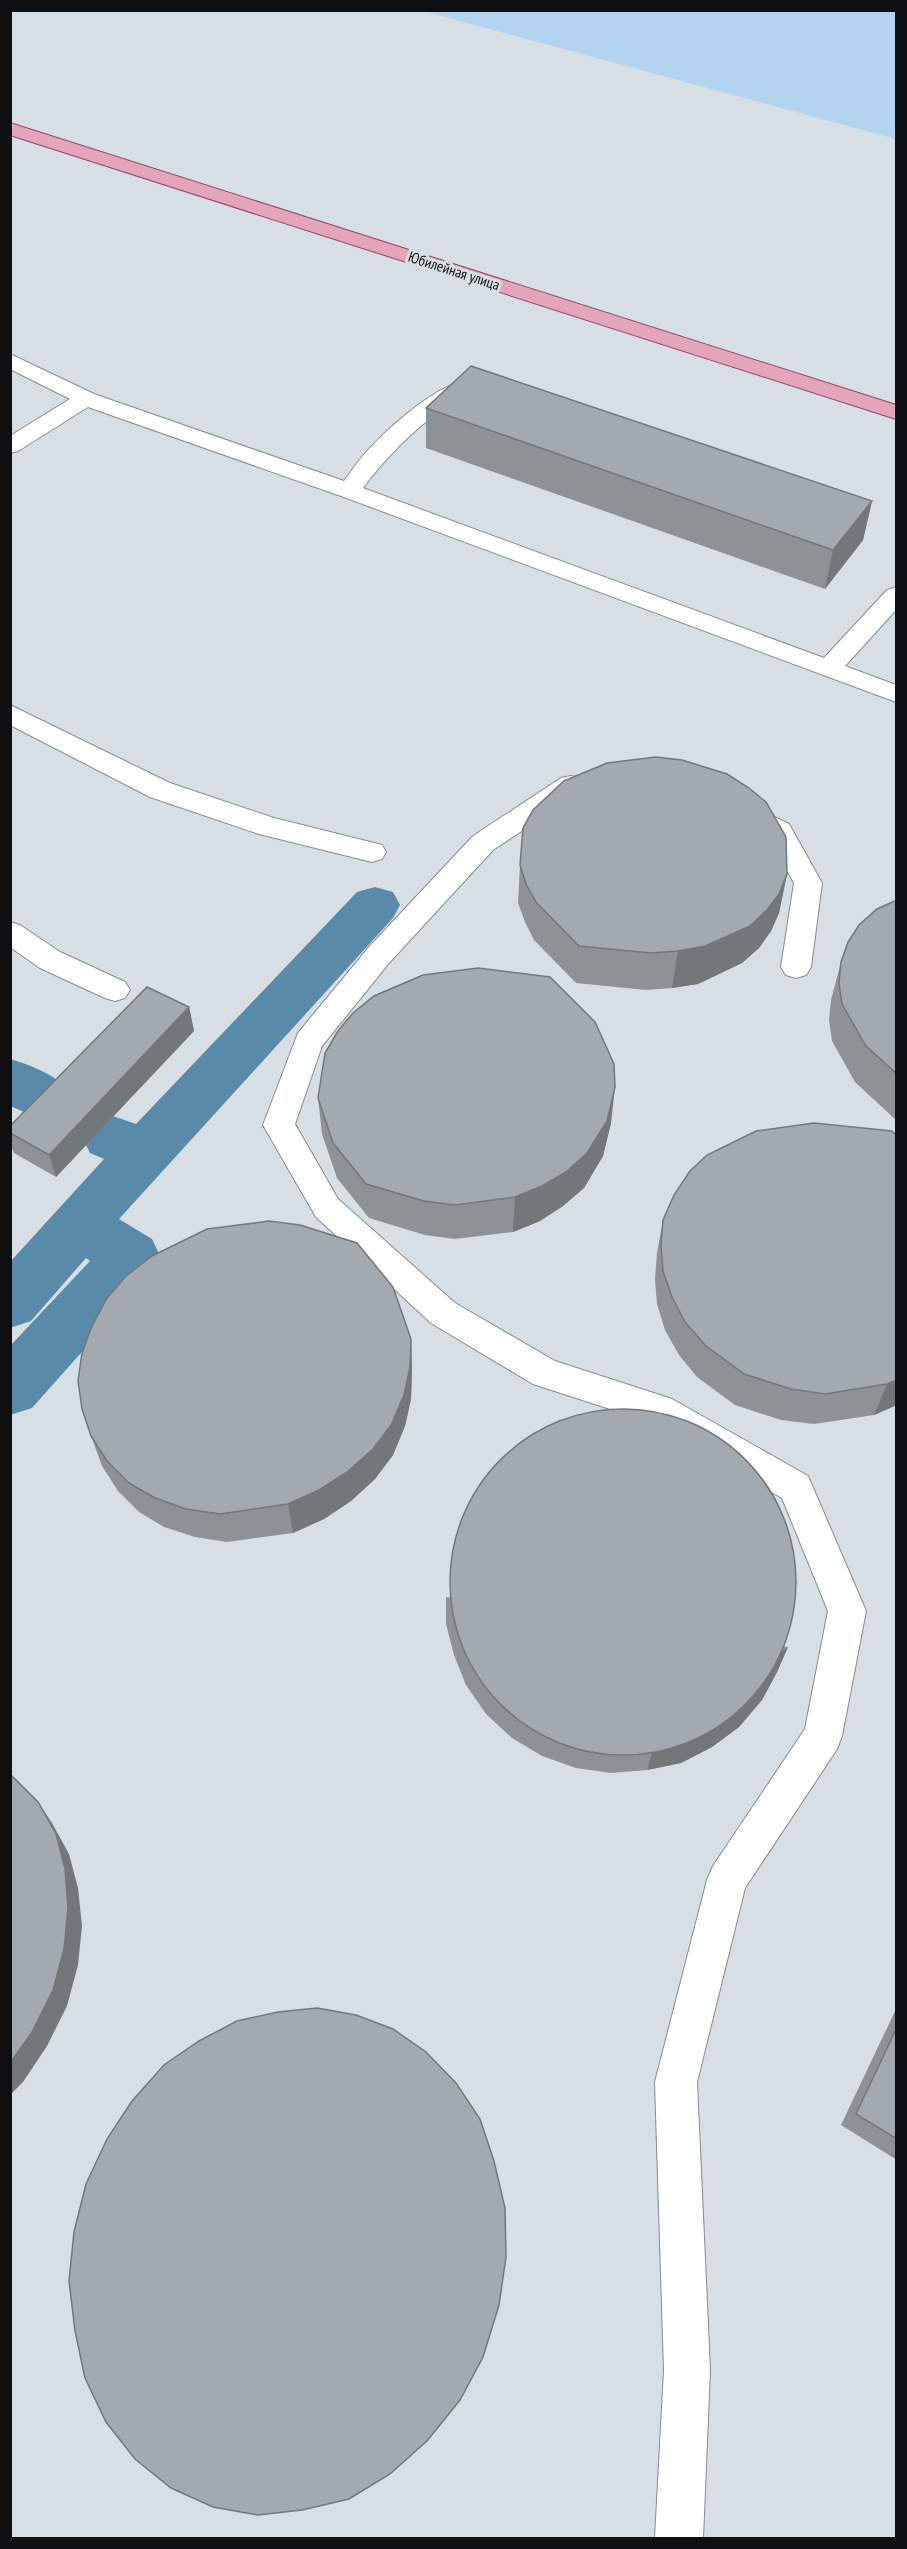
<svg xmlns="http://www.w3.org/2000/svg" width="907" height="2549" font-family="'PT Sans Narrow',sans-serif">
<rect width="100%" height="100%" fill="#d8dfe4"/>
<path fill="#b1d5ef" d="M423,11H896V139Z"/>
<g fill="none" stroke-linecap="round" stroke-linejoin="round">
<path fill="#5a8aaa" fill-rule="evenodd" d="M375,887L393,892L400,905L393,918L119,1219L152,1239L160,1256L152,1273L32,1408L10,1415V1346L90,1261L86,1258L31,1321L10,1328V1262L104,1159L90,1153L82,1137L90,1121L110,1115L136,1124L357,892Z
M10,1059C36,1067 63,1077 75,1101L67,1116L48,1122L10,1106Z"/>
<defs>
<path id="minor" d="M10,354L94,394L344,481C353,469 362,455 373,445C391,426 446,376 472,382L475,387C468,397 454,400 444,408C412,431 386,457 363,488L824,658L887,590L896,587V610L845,666L896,685V702L341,496L88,407L18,451L10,453V436L70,399L10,369Z
M10,705L170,783L274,818L382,845L386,852L382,859L372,862L259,834L150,797L10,725Z
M571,776L581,778L585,785L581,792L493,850L389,963L322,1046L295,1124L338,1199L455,1303L555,1361L672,1399L808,1476L866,1611L842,1736L837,1749L745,1888L697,2082L710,2370L703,2538H655L664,2370L655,2082L707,1880L713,1866L805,1729L828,1611L782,1498L650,1422L533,1384L431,1323L316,1217L263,1125L298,1033L369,947L473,836L561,778Z
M752,806L789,824L822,883L811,967L806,975L796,978L786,975L781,967L794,883L769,838L742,823L738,816L742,809Z
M10,922L20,925L60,952L125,982L130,990L125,998L115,1001L105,998L40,968L10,947Z"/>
<path id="major" d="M10,123L896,405V419L10,135Z"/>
</defs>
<use href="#minor" stroke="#868c91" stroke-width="2"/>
<use href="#major" stroke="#8d4a62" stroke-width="2"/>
<use href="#minor" fill="#fff" fill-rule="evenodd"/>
<use href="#major" fill="#e4a5bb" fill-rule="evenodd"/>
</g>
<path fill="#8c9296" d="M426,408L872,501L863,540L825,589L426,448Z
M520,865L787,874L779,913L771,931L759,948L742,963L698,984L672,988L646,990L576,983L534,940L525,922L518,903Z
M897,900V1121L855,1082L832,1041L829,1020L831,1000L841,962Z
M189,1007L194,1031L56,1177L14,1153L10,1144V1126Z
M318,1098L611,1123L603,1156L584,1188L563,1206L540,1221L513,1232L455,1239L425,1235L369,1218L337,1178L322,1134Z
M897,1136V1405L874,1415L814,1424L781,1420L735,1405L697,1377L679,1355L665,1330L657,1304L655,1279L657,1253L663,1220Z
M411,1339L412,1371L411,1399L405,1426L393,1455L375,1479L351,1501L324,1519L293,1533L227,1542L195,1537L164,1527L139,1512L118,1491L102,1466L91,1436Z
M446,1597L788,1647L777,1672L762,1700L739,1727L712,1747L681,1763L647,1770L611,1773L576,1768L542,1756L512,1738L486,1714L466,1685L454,1655L446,1624Z
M897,2007V2160L841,2125Z"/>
<path fill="#72777a" d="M872,501L863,540L825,589L833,550Z
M787,874L779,913L771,931L759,948L742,963L698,984L672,988L678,951Z
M189,1007L194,1031L56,1177L49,1155Z
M615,1087L611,1123L603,1156L584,1188L563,1206L540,1221L513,1232L515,1197Z
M411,1339L412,1371L411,1399L405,1426L393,1455L375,1479L351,1501L324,1519L293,1533L288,1504Z
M897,1380V1405L874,1415L887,1384Z
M788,1647L777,1672L762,1700L739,1727L712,1747L681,1763L647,1770L653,1748Z
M38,1802L52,1823L69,1854L78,1888L82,1926L78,1965L67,2006L47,2046L23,2082L10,2095V2063Z"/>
<path fill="#a3aaaf" stroke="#72777a" stroke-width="1.5" d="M471,366L872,501L833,550L426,408Z
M656,757L682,760L727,774L749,788L766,802L786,837L787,874L779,894L767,910L750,926L705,946L678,951L651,953L579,946L536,902L526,884L520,865L523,828L533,810L564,781L607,763Z
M897,900V1074L866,1046L842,1004L839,983L841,962L848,942L859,925L877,909Z
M478,968L550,977L595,1022L614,1064L615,1087L607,1121L587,1153L566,1172L542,1186L515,1197L455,1205L424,1201L366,1184L333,1143L318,1098L325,1053L338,1031L353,1013L374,996L423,975Z
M147,987L189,1007L49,1155L10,1133V1126Z
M814,1123L892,1131L897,1136V1380L887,1384L825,1394L791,1389L744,1374L705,1345L685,1322L672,1297L663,1271L661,1245L663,1220L674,1195L690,1171L707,1155L756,1131Z
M269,1221L300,1225L357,1243L393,1287L411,1339L410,1367L404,1395L391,1425L373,1449L347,1472L319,1490L288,1504L220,1514L186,1509L155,1498L129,1483L107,1461L91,1436L82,1409L78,1381L82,1353L92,1326L107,1298L126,1276L152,1256L207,1229Z
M450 1582a173 173 0 1 1 346 0a173 173 0 1 1-346 0Z
M10,1774L38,1802L56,1834L65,1869L68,1908L64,1949L53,1990L32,2032L10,2063Z
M317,2008L356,2015L393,2029L426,2052L456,2083L480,2119L494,2161L505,2208L506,2257L499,2305L483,2357L460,2400L427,2441L390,2474L349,2499L302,2510L258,2515L213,2507L171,2488L135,2459L106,2422L85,2378L75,2331L69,2281L74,2232L86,2184L107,2139L132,2101L164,2065L199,2041L237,2021L278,2012Z
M897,2027V2139L856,2114Z"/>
<g text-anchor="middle" stroke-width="6" stroke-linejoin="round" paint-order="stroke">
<g font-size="15" fill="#0d0f11" stroke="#d8dfe4">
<text transform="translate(454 271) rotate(18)" y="5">Юбилейная улица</text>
</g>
</g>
<rect width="907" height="2549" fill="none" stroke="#0d0f11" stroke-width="24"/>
</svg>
